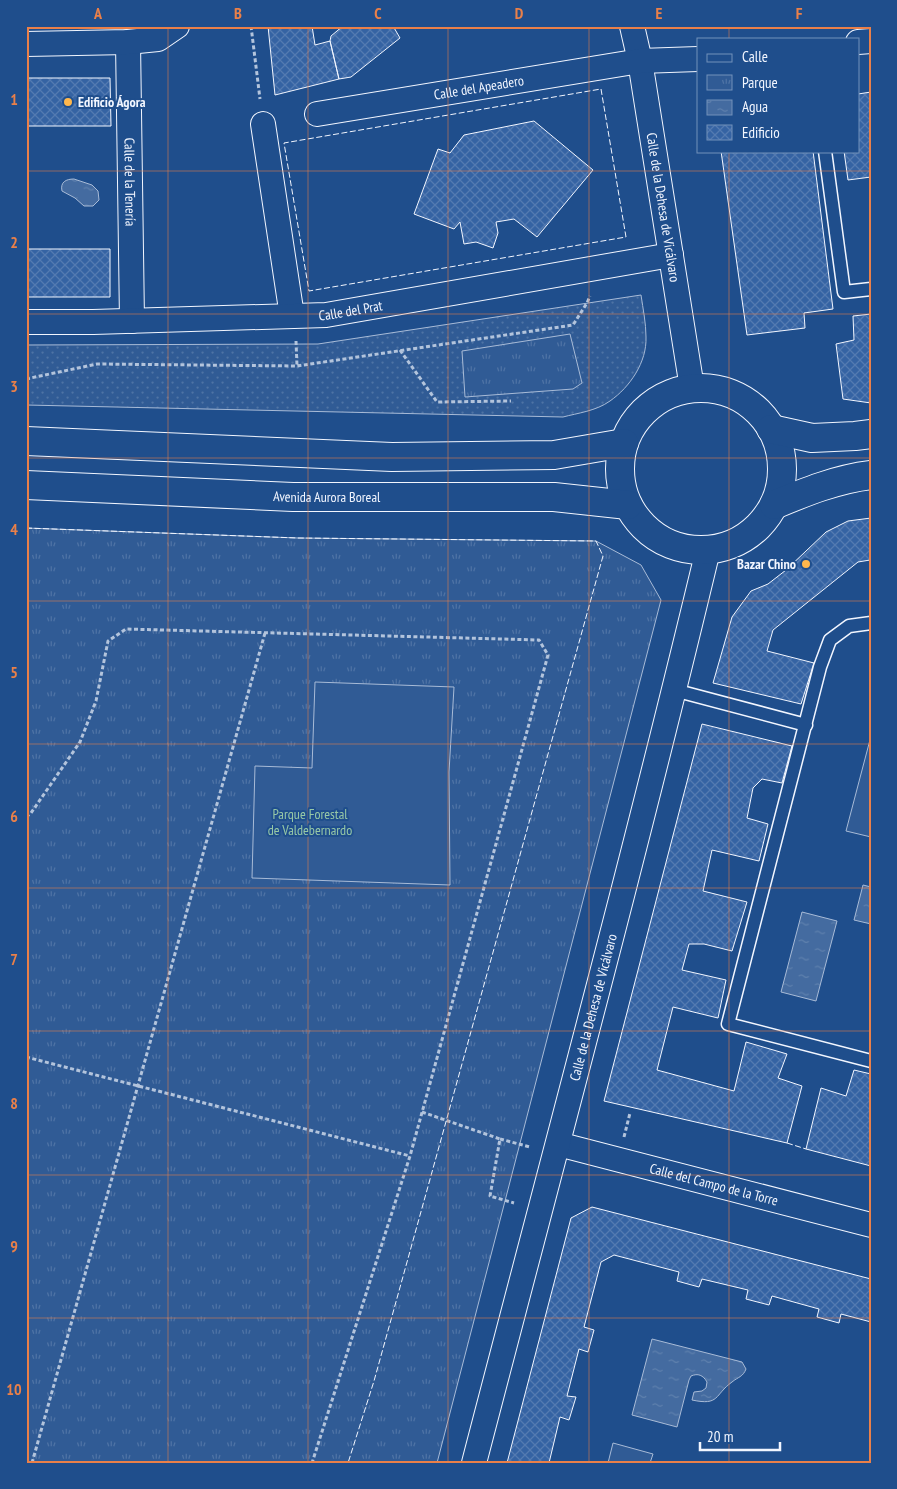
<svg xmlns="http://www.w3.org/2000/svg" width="897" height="1489" font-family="'PT Sans Narrow',sans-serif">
<defs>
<pattern id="grass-dots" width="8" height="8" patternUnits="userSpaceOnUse" patternTransform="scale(1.25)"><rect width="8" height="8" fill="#305b95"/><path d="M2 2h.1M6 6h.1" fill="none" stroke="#4e73a5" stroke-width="1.8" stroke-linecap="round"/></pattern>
<pattern id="park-tufts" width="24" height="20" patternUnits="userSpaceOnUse" patternTransform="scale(1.25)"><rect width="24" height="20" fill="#305b95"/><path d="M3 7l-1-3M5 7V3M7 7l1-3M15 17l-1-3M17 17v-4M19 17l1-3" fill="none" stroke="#4e73a5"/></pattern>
<pattern id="water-ripples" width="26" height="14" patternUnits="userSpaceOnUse" patternTransform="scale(1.25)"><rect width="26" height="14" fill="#446ba0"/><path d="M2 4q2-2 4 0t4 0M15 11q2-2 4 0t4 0" fill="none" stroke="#5f81ae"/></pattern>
<pattern id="building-cross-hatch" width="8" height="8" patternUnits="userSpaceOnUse" patternTransform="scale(1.25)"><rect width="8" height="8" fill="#3563a3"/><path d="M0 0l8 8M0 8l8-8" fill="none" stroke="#537ab1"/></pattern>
</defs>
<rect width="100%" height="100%" fill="#1f4e8c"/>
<path fill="url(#grass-dots)" stroke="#a8bbd7" d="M641,295C643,309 646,323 646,337C647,362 630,387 610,401C596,411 578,413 563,417L26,405V345L318,344Z"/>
<path fill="url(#park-tufts)" stroke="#a8bbd7" d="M570,334L582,383L573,389L465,397L462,351Z
M26,528L298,538L596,541L641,565L661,600L437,1463H26Z"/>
<path fill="#305b95" stroke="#a8bbd7" d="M315,682L454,687L449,772L450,885L252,878L255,766L312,768Z
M871,736V837L846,831Z
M613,1443L653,1454L650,1463H608Z"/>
<path fill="url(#water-ripples)" stroke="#a8bbd7" d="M74,179L92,185L98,191L99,200L93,206H84L75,198L62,191C60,182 66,179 74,179Z
M863,885L871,887V924L854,920Z
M802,912L837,921L816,1001L781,992Z
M652,1339L742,1362L746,1369C743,1377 738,1377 732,1382C714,1395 720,1406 692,1400L694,1392L702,1391L706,1388L707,1382C703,1375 698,1373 691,1376L689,1380L677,1427L632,1415Z"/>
<path fill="url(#building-cross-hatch)" stroke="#f2f6ff" d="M268,26H312L315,45L330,41L339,79L275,95Z
M343,26H393L400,38L351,77L339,79L330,41L331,36Z
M26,78H110L111,126H26Z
M871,92V177L848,180L844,151H858V94Z
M534,121L593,170L537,237L514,219L496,222L498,233L493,248L476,242L464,244L460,222L454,229L414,214L438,149L450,153L464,135Z
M721,151H813L833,309L804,313L805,328L747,335Z
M26,249H110V297H26Z
M871,314V403L843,399L836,344L854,340L853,316Z
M871,518V562L870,560L858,562L773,630L767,651L814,663L801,704L713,683L732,617L751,591L768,584L786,570L826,532L848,521Z
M702,724L792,746L782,783L762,779L753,788L747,818L768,824L759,861L712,850L703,891L747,902L732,951L704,944H689L682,970L726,980L718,1018L673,1007L657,1070L734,1091L746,1042L787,1054L778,1078L802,1086L787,1143L604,1101Z
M854,1070L871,1074V1166L806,1149L821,1088L846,1096Z
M592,1207L871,1279V1322L841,1314L839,1323L817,1317L819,1309L772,1296L769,1305L746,1299L748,1290L702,1279L699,1287L677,1281L679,1272L614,1255L601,1262L584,1327L594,1330L588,1352L579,1349L567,1396L576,1397L569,1420L560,1417L549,1463H507L571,1218Z"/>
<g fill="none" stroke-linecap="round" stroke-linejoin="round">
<defs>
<path id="lane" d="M825,151L844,292L871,289
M871,623L849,626L830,640L820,667L728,1024L871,1061
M674,690L806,725"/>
<g id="street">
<path id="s1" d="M632,26L640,61L692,388"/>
<path id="s2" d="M128,42L132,321"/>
<path d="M858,42L871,41"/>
<path d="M26,44L128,42L158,39L177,26"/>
<path id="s3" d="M317,114L640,61L698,59"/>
<path d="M263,124L292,316"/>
<path id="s4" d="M26,322H93L326,315L671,255"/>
<path id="s5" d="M558,1144L871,1225"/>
<path id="s6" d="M474,1463C553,1159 635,855 708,550"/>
</g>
<g id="secondary">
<circle cx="701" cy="469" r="81"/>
<path d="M771,429L812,438L855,436L871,434"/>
<path d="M26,441L392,457L554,455L624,443"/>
<path id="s7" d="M26,485L293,497H554L628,505"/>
<path d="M774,505C805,492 837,479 871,475"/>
</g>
</defs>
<use href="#lane" stroke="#f2f6ff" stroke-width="15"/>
<use href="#street" stroke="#f2f6ff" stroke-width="26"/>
<use href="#secondary" stroke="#f2f6ff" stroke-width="30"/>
<path stroke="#b3c4dc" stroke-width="3" stroke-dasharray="4 2.5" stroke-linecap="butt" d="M251,26L260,99
M296,341L297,366
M400,350L437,402L511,401
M26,379L97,364L297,366L573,325L587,303L590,296
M26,817L31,813L80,742L96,701L108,641L126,629L539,640L548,655L410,1156L312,1463
M26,1057L410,1156
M422,1112L500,1139L490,1196L514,1203
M624,1137L630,1113
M500,1139L530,1147
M32,1463L265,633"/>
<use href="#lane" stroke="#1f4e8c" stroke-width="12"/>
<use href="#street" stroke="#1f4e8c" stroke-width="24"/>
<use href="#secondary" stroke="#1f4e8c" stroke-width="28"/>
<path stroke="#f2f6ff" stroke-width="1" stroke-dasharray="6 2.5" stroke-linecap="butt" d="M601,89L626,237L309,291L284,143Z
M26,528L298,538L596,541L603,556L374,1381L348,1463
M787,1143L806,1149"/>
</g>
<path fill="none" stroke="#ea8049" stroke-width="1" stroke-opacity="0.55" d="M168,26V1463M308,26V1463M448,26V1463M589,26V1463M729,26V39M729,151V1463M26,171H871M26,314H871M26,458H871M26,601H871M26,744H871M26,888H871M26,1031H871M26,1175H871M26,1318H871"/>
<g fill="#ffb74d" stroke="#1f4e8c" stroke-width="2">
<circle cx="68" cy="102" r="5"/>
<circle cx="806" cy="564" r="5"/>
</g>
<g text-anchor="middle" stroke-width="4" stroke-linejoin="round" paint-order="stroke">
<g font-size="14" fill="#f2f6ff" stroke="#1f4e8c">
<text dy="5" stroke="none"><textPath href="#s3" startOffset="164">Calle del Apeadero</textPath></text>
<text dy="5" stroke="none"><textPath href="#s2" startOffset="140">Calle de la Tenería</textPath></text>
<text dy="5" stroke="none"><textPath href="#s1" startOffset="184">Calle de la Dehesa de Vicálvaro</textPath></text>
<text dy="5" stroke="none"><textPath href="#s4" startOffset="325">Calle del Prat</textPath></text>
<text dy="5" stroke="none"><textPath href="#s7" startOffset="301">Avenida Aurora Boreal</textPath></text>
<text dy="5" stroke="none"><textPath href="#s6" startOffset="471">Calle de la Dehesa de Vicálvaro</textPath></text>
<text dy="5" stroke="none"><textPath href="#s5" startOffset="161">Calle del Campo de la Torre</textPath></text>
</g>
<g font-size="14" font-weight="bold" fill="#f2f6ff" stroke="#1f4e8c" text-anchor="start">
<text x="78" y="107">Edificio Ágora</text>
<text x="796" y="569" text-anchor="end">Bazar Chino</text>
</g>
<g font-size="14" fill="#97c8a6" stroke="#1f4e8c">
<text x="310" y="819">Parque Forestal<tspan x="310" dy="16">de Valdebernardo</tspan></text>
</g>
</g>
<rect width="897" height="1489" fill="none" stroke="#1f4e8c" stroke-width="55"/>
<rect x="697" y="38" width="162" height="115" fill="#1f4e8c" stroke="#7391ba"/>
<rect x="707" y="54" width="25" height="8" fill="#1f4e8c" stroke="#7391ba"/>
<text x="742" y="62" font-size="15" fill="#f2f6ff">Calle</text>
<rect x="707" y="75" width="25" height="15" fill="url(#park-tufts)" stroke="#7391ba"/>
<text x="742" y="88" font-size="15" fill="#f2f6ff">Parque</text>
<rect x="707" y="100" width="25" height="15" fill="url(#water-ripples)" stroke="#7391ba"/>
<text x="742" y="112" font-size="15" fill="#f2f6ff">Agua</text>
<rect x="707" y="125" width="25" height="15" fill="url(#building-cross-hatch)" stroke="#7391ba"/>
<text x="742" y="138" font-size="15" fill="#f2f6ff">Edificio</text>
<path d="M700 1442v8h80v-8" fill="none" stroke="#f2f6ff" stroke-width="2.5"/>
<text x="707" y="1442" font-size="15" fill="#f2f6ff" stroke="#1f4e8c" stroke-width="4" paint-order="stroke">20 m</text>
<rect x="28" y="28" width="842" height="1434" fill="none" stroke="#ea8049" stroke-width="2"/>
<g font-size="16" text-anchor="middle" font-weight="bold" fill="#ea8049">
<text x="98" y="19">A</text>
<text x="238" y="19">B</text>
<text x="378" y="19">C</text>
<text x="519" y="19">D</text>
<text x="659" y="19">E</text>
<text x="799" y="19">F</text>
<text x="14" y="105">1</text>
<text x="14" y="248">2</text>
<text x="14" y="392">3</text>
<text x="14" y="535">4</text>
<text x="14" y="678">5</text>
<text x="14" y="822">6</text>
<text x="14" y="965">7</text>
<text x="14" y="1109">8</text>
<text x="14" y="1252">9</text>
<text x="14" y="1395">10</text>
</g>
</svg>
